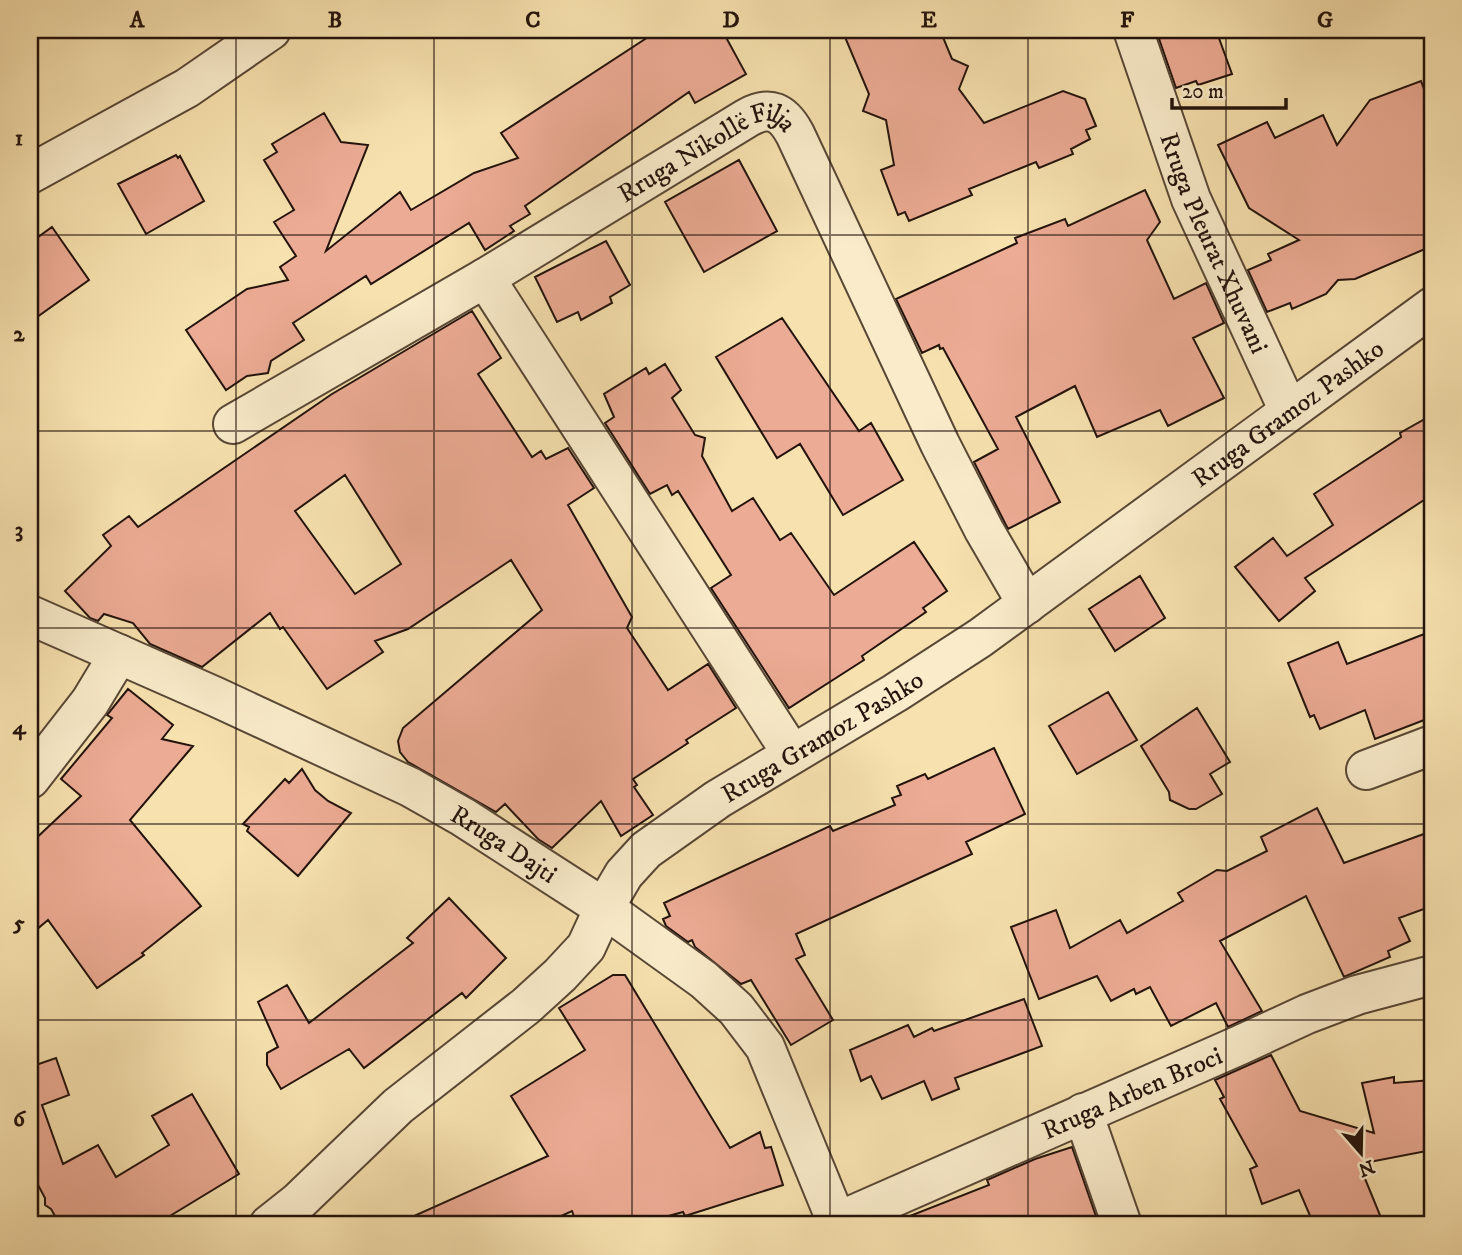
<svg xmlns="http://www.w3.org/2000/svg" width="1462" height="1255" font-family="'IM FELL DW Pica',serif">
<rect width="100%" height="100%" fill="#f7e2af"/>
<filter id="stains"><feTurbulence type="fractalNoise" baseFrequency=".00286" numOctaves="4"/><feColorMatrix values="0 0 0 0 .2 0 0 0 0 .09 0 0 0 0 .02 0 0 0 .5 -.17"/></filter>
<radialGradient id="worn" r=".72"><stop offset=".6" stop-color="#630" stop-opacity="0"/><stop offset="1" stop-color="#630" stop-opacity=".3"/></radialGradient>
<path fill="#ecab94" stroke="#23130c" stroke-width="2" fill-rule="evenodd" d="M659,30H722L746,74L695,103L689,92L525,206L530,214L510,226L514,231L485,250L469,223L371,284L366,276L293,323L304,340L271,361L268,373L247,376L226,390L186,330L247,289L288,280L280,267L296,256L274,222L294,210L264,160L277,152L272,144L324,113L341,142L368,145L326,251L400,192L411,210L474,173L518,158L501,133Z
M842,30H940L952,59L968,66L959,89L984,123L1063,91L1085,99L1096,126L1086,130L1090,139L1071,149L1073,154L1039,168L1036,162L969,189L972,195L909,221L905,212L898,215L881,170L894,165L886,120L863,111L869,94Z
M1156,30H1216L1232,74L1198,85L1196,81L1176,88Z
M1421,81L1432,111V246L1355,279L1338,280L1326,294L1292,309L1290,303L1267,312L1248,270L1271,260L1268,254L1299,240L1249,208L1218,145L1267,122L1275,138L1323,115L1337,145L1370,100Z
M176,155L178,158L180,156L204,201L146,234L118,184Z
M739,160L777,231L704,272L665,202Z
M1145,190L1160,222L1147,240L1174,299L1206,283L1224,323L1193,338L1224,398L1168,426L1160,410L1097,437L1075,386L1016,417L1060,502L1008,529L974,462L998,449L943,348L940,349L939,345L922,353L896,299L1017,243L1015,238L1065,219L1068,226Z
M52,227L89,280L30,322V243Z
M606,241L630,285L610,297L612,303L581,320L578,312L557,322L535,277Z
M472,311L501,358L478,374L532,457L541,451L546,459L568,448L594,488L568,505L632,617L627,628L668,690L708,664L736,708L686,740L688,743L633,779L637,785L634,787L653,815L621,836L601,801L552,848L538,839L505,804L496,812L408,762L400,752L398,741L403,728L542,610L511,560L408,629L375,641L383,652L327,689L283,627L280,629L270,613L202,667L150,644L133,623L104,614L98,621L90,618L65,591L111,546L103,535L129,516L138,527L332,394ZM345,475L401,564L355,594L295,511Z
M782,318L859,431L871,423L903,480L843,515L800,444L777,458L716,357Z
M665,364L681,390L672,398L695,435L705,438L702,456L732,511L753,498L780,540L791,533L834,595L914,542L947,591L923,608L926,612L862,656L864,660L789,708L711,588L731,575L678,491L672,495L667,485L650,494L605,423L614,417L604,394L646,368L649,374Z
M1432,415V512L1429,513L1424,500L1305,578L1315,591L1279,621L1235,567L1273,538L1287,556L1333,525L1314,494L1401,437L1400,433Z
M1140,576L1165,618L1115,651L1089,609Z
M1432,631V717L1375,739L1365,710L1320,729L1314,715L1310,717L1288,663L1338,642L1347,664Z
M128,689L173,725L162,739L193,746L130,820L201,906L142,953L144,955L97,988L48,920L30,935V844L81,796L61,779L112,718L107,715Z
M1108,692L1137,740L1077,774L1049,726Z
M1197,708L1230,762L1210,774L1222,794L1196,809H1189L1170,800L1169,792L1141,746Z
M994,748L1025,814L966,842L972,854L796,934L805,955L796,959L833,1020L791,1045L751,980L741,984L695,947L692,940L688,942L666,926L663,919L670,916L664,903L830,826L833,831L895,805L892,798L901,795L897,786L925,774L928,779Z
M302,769L315,790L328,801L351,813L298,876L247,831L249,827L243,824L285,779L289,783Z
M1317,808L1344,863L1432,831V906L1399,918L1410,941L1388,951L1390,957L1344,977L1306,896L1220,941L1262,1011L1228,1027L1216,1003L1171,1026L1150,987L1136,994L1134,989L1111,1001L1097,976L1039,999L1011,927L1056,910L1070,948L1120,920L1127,933L1183,901L1178,893L1217,870L1227,871L1267,851L1261,837Z
M449,898L506,958L466,998L462,993L364,1068L349,1049L281,1089L267,1065V1053L278,1047L258,1002L287,985L309,1023L413,943L407,938Z
M613,975H625L730,1148L760,1132L765,1148L771,1147L783,1185L685,1216L683,1212L636,1225H577L572,1211L541,1225H394L548,1156L511,1096L585,1050L559,1008Z
M1024,999L1042,1046L955,1078L959,1089L932,1100L924,1081L882,1099L871,1076L861,1081L850,1050L908,1025L914,1037L932,1028L934,1031Z
M1271,1055L1300,1111L1374,1133L1362,1083L1394,1077V1083L1432,1080V1150L1359,1164L1384,1225H1314L1299,1190L1262,1204L1250,1169L1257,1166L1220,1099L1224,1097L1215,1080Z
M56,1058L69,1095L42,1105L63,1164L98,1145L116,1177L169,1145L152,1116L192,1094L239,1174L155,1225H60L51,1209L45,1205V1198L30,1170V1067Z
M1072,1147L1099,1225H893L892,1223L989,1185L987,1180L1035,1159Z"/>
<g fill="none" stroke-linecap="round" stroke-linejoin="round">
<defs>
<g id="minor">
<path id="s1" d="M1133,30L1191,199L1289,411"/>
<path d="M30,174L187,88L271,30"/>
<path d="M485,278L792,754"/>
<path id="s2" d="M233,424L485,278L747,118C770,105 783,112 795,134L940,444L984,530L1027,604"/>
<path id="s3" d="M30,615L216,697L410,787L463,817L604,908L704,980L736,1009L765,1047L838,1225"/>
<path d="M1366,770L1432,745"/>
<path d="M30,779L90,702L119,654"/>
<path d="M1083,1113L1122,1225"/>
<path id="s4" d="M837,1222L1240,1045L1307,1014L1357,995L1432,975"/>
<path id="s5" d="M269,1225L298,1202L398,1106L526,1006L560,975L586,947L604,908L624,874L646,850L718,799L895,693L980,638L1432,307"/>
</g>
</defs>
<use href="#minor" stroke="#584735" stroke-width="42"/>
<use href="#minor" stroke="#faeccb" stroke-width="38"/>
</g>
<path fill="none" stroke="#23130c" stroke-width="2" stroke-opacity="0.55" d="M236,30V1225M434,30V1225M632,30V1225M830,30V1225M1028,30V1225M1226,30V1225M30,235H1432M30,431H1432M30,628H1432M30,824H1432M30,1020H1432"/>
<g text-anchor="middle" stroke-width="5" stroke-linejoin="round" paint-order="stroke">
<g font-size="26" fill="#23130c" stroke="#faeccb">
<text dy="9" stroke="none"><textPath href="#s2" startOffset="550">Rruga Nikollë Filja</textPath></text>
<text dy="9" stroke="none"><textPath href="#s1" startOffset="228">Rruga Pleurat Xhuvani</textPath></text>
<text dy="9" stroke="none"><textPath href="#s5" startOffset="1314">Rruga Gramoz Pashko</textPath></text>
<text dy="9" stroke="none"><textPath href="#s5" startOffset="747">Rruga Gramoz Pashko</textPath></text>
<text dy="9" stroke="none"><textPath href="#s3" startOffset="527">Rruga Dajti</textPath></text>
<text dy="9" stroke="none"><textPath href="#s4" startOffset="322">Rruga Arben Broci</textPath></text>
</g>
</g>
<rect width="1462" height="1255" fill="none" stroke="#f7e2af" stroke-width="77"/>
<g transform="translate(1361 1153) rotate(160)" stroke="#faeccb" stroke-width="5" paint-order="stroke">
<path d="M0-5L12 26L0 18L-12 26Z" fill="#23130c"/>
<text y="-10" font-size="19" font-weight="bold" text-anchor="middle" fill="#23130c">N</text>
</g>
<path d="M1172 98v10h114v-10" fill="none" stroke="#23130c" stroke-width="3.5"/>
<text x="1182" y="98" font-size="21" fill="#23130c" stroke="#faeccb" stroke-width="5" paint-order="stroke">20 m</text>
<rect x="38" y="38" width="1386" height="1178" fill="none" stroke="#23130c" stroke-width="2.5"/>
<g font-size="23" text-anchor="middle" font-weight="bold" fill="#23130c">
<text x="137" y="27">A</text>
<text x="335" y="27">B</text>
<text x="533" y="27">C</text>
<text x="731" y="27">D</text>
<text x="929" y="27">E</text>
<text x="1127" y="27">F</text>
<text x="1325" y="27">G</text>
<text x="19" y="145">1</text>
<text x="19" y="341">2</text>
<text x="19" y="537">3</text>
<text x="19" y="734">4</text>
<text x="19" y="930">5</text>
<text x="19" y="1126">6</text>
</g>
<rect width="100%" height="100%" filter="url(#stains)"/>
<rect width="100%" height="100%" fill="url(#worn)"/>
</svg>
